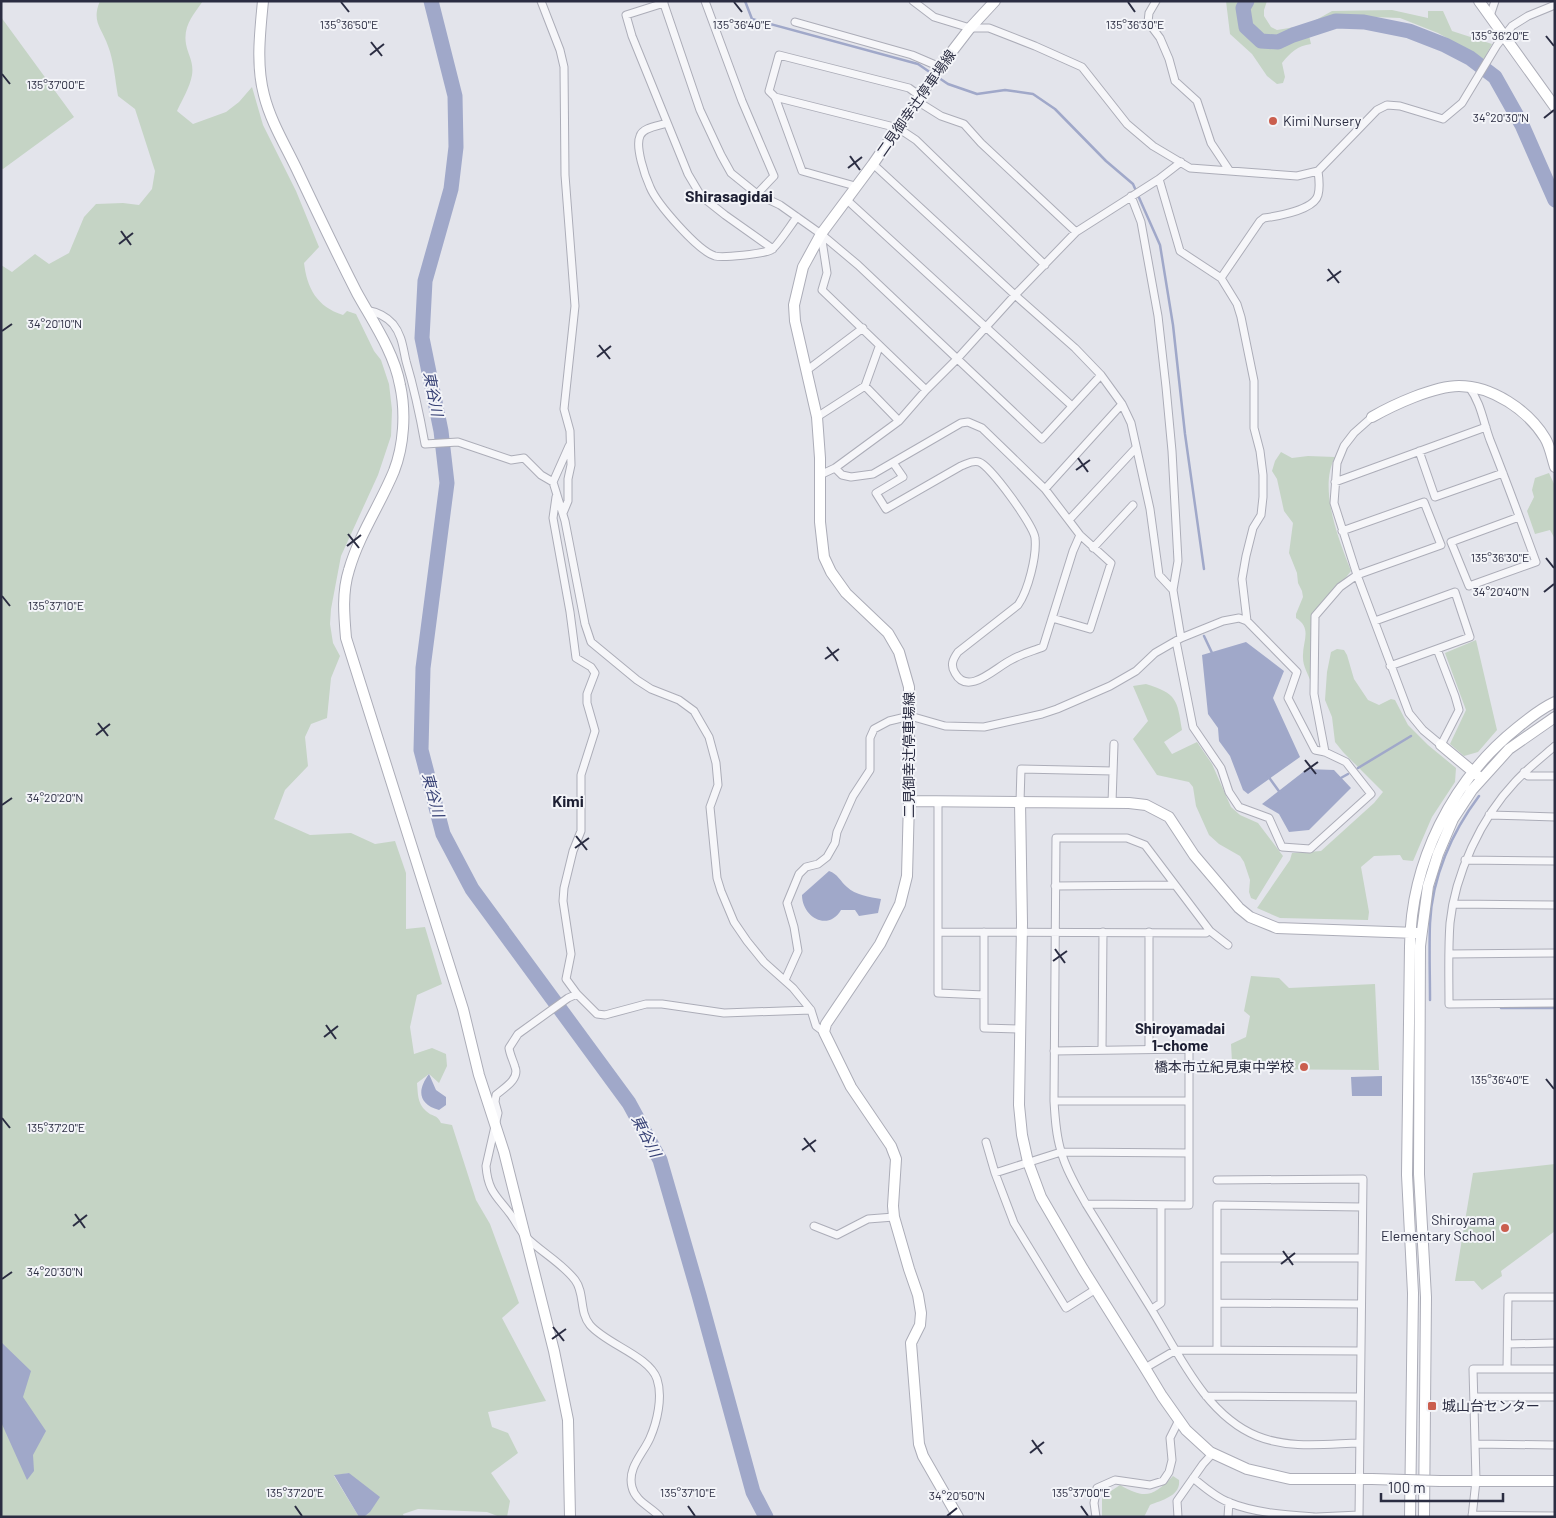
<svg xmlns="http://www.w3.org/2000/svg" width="1556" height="1518" font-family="Barlow,'Noto Sans JP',sans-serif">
<rect width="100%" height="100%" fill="#e3e4eb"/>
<path fill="#c5d4c5" d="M100,1H203C193,15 183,26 186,44C188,55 194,62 192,75C190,87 182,100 177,111L193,124L226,112L239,102L252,87L263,125L296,191L319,247L304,263C307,288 317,307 343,315L347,311L356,314L374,351L381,360L389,384L392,410L391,436L378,475L341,556L331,609L330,624L333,643L340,656L331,678L327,718L311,724L305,737L308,766L285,790L274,819L310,835L351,833L375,844L395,841L406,873V929L425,927L442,984L417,995L410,1027L414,1054L432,1048L446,1054L447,1066L439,1083L429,1074L417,1083C418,1093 417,1103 426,1111C432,1117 437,1114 441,1123L452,1125L476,1200L490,1224L519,1303L502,1318L546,1401L488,1412L492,1427L508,1433L518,1453L491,1473L510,1501L507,1517H500L487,1512L418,1509L403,1514L404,1517H364L370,1512L349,1473L334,1476L359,1517H1V265L12,272L35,254L49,264L69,253L84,217L96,204L123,203L139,205L152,189L155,171L135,109L118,96C115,80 114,61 108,46C102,28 91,22 100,1Z
M1226,1H1267L1264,10V16L1271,27L1277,30L1307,25L1332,11L1392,10L1428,18V11H1443L1452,31L1492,44L1484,59L1438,33L1400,18L1348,16L1307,27L1311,44C1297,46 1291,52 1282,63L1285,77L1283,83L1277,84L1267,76L1252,54L1230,34Z
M1,17L74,117L3,169L1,168Z
M1281,452L1292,458L1308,456L1335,457C1318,489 1339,540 1351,571L1336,590L1313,614L1311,682C1308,674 1303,666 1303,658C1302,641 1313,629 1296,618V614L1303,597L1302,591L1298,583L1297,573L1289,553L1293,523L1284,511L1277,479L1272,471L1275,461Z
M1549,473L1555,486V539L1550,530L1535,534L1527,511L1534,497L1532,490L1535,478Z
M1476,640L1497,730L1478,752L1464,756L1450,744L1466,710L1445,653Z
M1337,649L1344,650L1347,655L1354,679L1368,700L1379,705L1391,699L1395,700L1408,725L1428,745L1456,768L1455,782L1432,817L1413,861L1403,860L1400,855L1374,856L1361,867L1369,912L1368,920L1280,918L1257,908L1290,860L1292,853L1321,851L1374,803L1383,792L1343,752L1335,742L1332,717L1325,700L1327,672L1331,652Z
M1146,684C1177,694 1177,699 1182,730L1164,742L1172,754L1197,742L1212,764L1231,807L1240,815L1258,823L1283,856L1256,900L1251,898L1249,892L1250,880L1244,862L1240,856L1219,844L1209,835L1196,806L1193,787L1189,782L1157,775L1133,739L1148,721L1133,686Z
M1251,976L1279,978L1289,988L1375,984L1379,1070L1238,1069L1232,1062L1231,1044L1246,1037L1250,1016L1244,1011Z
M1555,1164V1231L1501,1271L1502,1276L1482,1290L1474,1281H1455L1473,1173Z
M1173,1476L1179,1480C1181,1496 1162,1500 1150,1505L1144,1517H1102V1497L1120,1485C1146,1500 1153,1496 1173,1476Z"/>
<path fill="#a0a8c9" d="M1246,642L1284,671L1273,698L1300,757L1248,794L1243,790L1230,756L1219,741L1218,728L1208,714L1202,655Z
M1307,769L1334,770L1351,788L1309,830L1289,832L1279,814L1262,804Z
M829,871C838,874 840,881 847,887C855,895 870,897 881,899L878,913L859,916L855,910H841C828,932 802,917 802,895Z
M429,1074L436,1090L446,1097V1105L439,1110C418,1104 417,1090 429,1074Z
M1382,1076V1096H1352L1351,1077Z
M1,1342L31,1371L23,1397L46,1431L33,1455L34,1471L27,1480L1,1422Z
M349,1473L380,1497L370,1512L364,1517H359L334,1475Z"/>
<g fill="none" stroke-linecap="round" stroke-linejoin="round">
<path stroke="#a0a8c9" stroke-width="2.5" d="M745,1L752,19L918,64L931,73
M936,76L948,84L977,94L1005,90L1033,94L1055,109L1106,161L1133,184L1160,245L1173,325L1185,434L1204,569
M1204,636L1213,655
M1358,768L1411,736
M1268,776L1281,794
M1339,779L1348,774
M1430,1000C1430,975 1429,949 1430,923C1432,877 1452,832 1479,796
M1501,1008H1555"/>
<path stroke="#a0a8c9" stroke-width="15" d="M431,1L455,96L456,147L451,189L425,281L422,338L441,431L447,483L423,668L421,750L443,834L472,889L629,1103L660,1160L699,1295L753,1492L766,1517
M1247,1L1243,8L1246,27L1261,41L1278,42L1293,35L1336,21L1364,22L1409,31L1445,45L1470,58L1495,77L1522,125L1555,200"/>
<defs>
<path id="street" d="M541,1L560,50L564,67L565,175L575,306L564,409L570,431L571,465L568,479V501L563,513
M663,1L700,110L721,155L731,173L757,194L780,205L821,234L858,265L1042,439L1101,375L1075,348L1015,295L873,164
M705,1L742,101L774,176L757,194
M913,1L934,17L970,28H989L1035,46L1082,67L1127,124L1153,146L1190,168L1297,176L1318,171L1377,110L1387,105L1400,106L1443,119L1462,103L1497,45L1512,26L1528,16L1555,5
M1156,1L1149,13L1148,22L1160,38L1169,59L1175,81L1197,101L1211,143L1229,170
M664,3L626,15L632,36L688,174L701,196L725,215L773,249
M1490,16L1495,1
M795,22L912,55L940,67
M775,97L769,91L779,55L909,88L920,96
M917,101L941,116L964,124L981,143L1076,232
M667,123C659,126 643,127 640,136C635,147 645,176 650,187C657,204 698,251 715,256C723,258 763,254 771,250C777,247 792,223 797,217
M1159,179L1180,251L1221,278L1237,304L1241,317L1254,381V428L1260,451L1263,475V497L1261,515L1253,528L1246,556L1242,579L1247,621
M855,186L802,171L775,97L898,128L916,140L1045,265
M1131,196L1141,222L1158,316L1166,387L1172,451L1178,561L1173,590L1181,638
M847,200L1072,406
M821,234L827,273L822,290L926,390
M1221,278L1260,221L1264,218C1278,216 1314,210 1318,195C1320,188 1319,178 1318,171
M366,310C377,312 386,316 393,324C402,335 403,348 406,361C414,388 420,416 425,444L458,442L511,460L524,458L541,475L553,482L565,521L585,624L591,642L637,680L651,689L679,700L694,711L709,737L716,763L718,785L710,807L717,878L721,891L734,922L747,941L764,962L793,988L811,1010L816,1026L824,1032
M806,371L863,328
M1101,375L1122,404L1131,423L1150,509L1159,575L1173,590
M865,386L899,421
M1469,387C1481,403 1483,421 1490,440C1506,480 1521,521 1536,562L1469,586L1451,542L1519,517
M817,417L865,386L879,347
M1372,417L1354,433L1344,446L1337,463L1334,503L1357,575L1409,713L1423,730L1441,745L1459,710L1455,696L1437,649
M1419,451L1435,497L1503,473
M894,464L903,477L876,493L886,509L961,466C967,464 972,460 979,462C990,465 1034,526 1035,538C1037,556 1028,591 1018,605L958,652C953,659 950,665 955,673C968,697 996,667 1011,660C1021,654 1033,651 1043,647L1073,551L1080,535
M835,468L842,475L851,477L873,474L961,423L968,422L982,428L1045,489L1080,535L1111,563L1090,629L1052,618
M820,475L835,468L899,421L926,390L957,359L1015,295L1076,232L1159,179L1181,162
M553,482L569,446
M1335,482L1486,427
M1045,489L1122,404
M556,497L553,518L570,612L576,658L591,667L595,673L587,694V703L595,731L581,775V831L573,851L564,888L563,901L571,954L566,979L577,994L597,1014L605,1015L646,1004H662L724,1013L811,1010
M1069,520L1135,449
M1093,548L1133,505
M1375,621L1455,592L1470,637L1390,666
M1555,746C1541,758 1527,769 1515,782C1481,818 1455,874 1450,923C1448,950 1449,977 1449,1004L1555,1003
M1325,752L1314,694L1315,616L1340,587L1357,575L1441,545L1424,502L1342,531
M1524,772L1528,776H1555
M938,801V993L984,995
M1020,802L1021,769L1113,771
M1112,803L1114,744
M1489,815L1555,817
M1465,860L1555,861
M1055,886L1174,885
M1454,904L1555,905
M938,932L1206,933
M984,932V1028L1020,1029
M1149,932V1049
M1228,945L1210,931L1145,845L1127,838H1056L1054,1101C1055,1118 1056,1135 1061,1151C1066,1170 1077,1188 1086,1204C1107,1238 1129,1273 1150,1307C1178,1352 1205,1415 1257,1436C1289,1449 1325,1444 1359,1443
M1449,954L1555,953
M785,980L798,951L794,927L787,903L799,874L806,867L818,864L827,857L835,843L837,832L853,796L870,770V738L874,729L889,721L910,716L945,726L984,727L1042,714L1057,709L1110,686L1136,671L1155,653L1181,638L1223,621L1239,618L1247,621L1297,672L1288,698L1315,750L1325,752L1346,762L1371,794L1310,849L1282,847L1269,818L1239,807L1229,792L1221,768L1193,727L1176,641
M577,994L568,998L518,1034L509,1048C510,1055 513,1060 515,1067C520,1079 504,1088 496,1095L495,1102L498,1113L486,1166C488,1192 497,1196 511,1215C516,1222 520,1231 526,1237C541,1252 562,1263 575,1280C585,1293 579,1312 590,1325C606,1344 649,1356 657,1379C663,1397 657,1422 650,1438C643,1454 627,1468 632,1487C635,1501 651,1507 660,1517
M1102,1050L1103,932
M1054,1051L1189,1049V1205L1086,1204
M1054,1101H1189
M986,1142L995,1173L1014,1223L1066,1308L1096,1289
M995,1173L1061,1152L1189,1153
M1217,1180L1363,1179L1359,1517
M814,1226L837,1235L868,1219L894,1217
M1217,1258H1362
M1217,1303L1361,1304
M1152,1309L1161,1303V1205
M1508,1344L1555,1343
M1217,1350V1205L1362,1207
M1145,1368L1176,1350L1360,1351
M1507,1369L1508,1297H1555
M1206,1396L1360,1397
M1474,1397H1555
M1475,1444L1555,1445
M1193,1478C1204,1487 1215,1497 1228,1502C1254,1513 1287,1515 1315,1517
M1472,1515L1555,1516
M1096,1517L1094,1503L1097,1488L1115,1480L1150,1485L1163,1481L1169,1472L1172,1460L1170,1438L1179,1420
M1178,1517L1177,1501L1203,1464L1213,1453
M1228,1517L1229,1502
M1317,1517L1359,1515
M1472,1517L1476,1481L1473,1369H1555"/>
<path id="secondary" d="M263,1C260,32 256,65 264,95C271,123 287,148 299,174C318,214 337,254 357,293C373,322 394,352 400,385C406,412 404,445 394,471C380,505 359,535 349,570C342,592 344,615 346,638L463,1009L479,1075L504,1152L554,1351L568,1420L570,1517
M1479,1L1555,107
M1372,417C1393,405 1434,386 1459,386C1492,386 1528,410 1545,438C1550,446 1552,458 1555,467
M1441,745L1477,775
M909,801L1129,803L1146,805L1169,817L1194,855L1239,908L1250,917L1277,928L1417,933
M1020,802L1022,923L1019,1105L1022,1135L1028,1162L1041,1197L1083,1269L1145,1368L1162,1396L1186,1430L1210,1452L1247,1469L1290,1479H1372
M1440,1481H1555
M958,1517L923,1456L919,1444L911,1343L920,1325L921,1313L918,1295L909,1269L894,1217L893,1206L896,1159L891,1146L851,1087L824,1032L826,1024L880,944L900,904L907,876L909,801V687L899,652L888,633L846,593L831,572L824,557L820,522V458L817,417L795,321L794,305L803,267L821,234L873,164L940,67L970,28L995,1
M1410,1517L1413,1293L1407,1175L1410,946C1411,862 1452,780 1517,728C1529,718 1540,709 1555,702
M1424,1517L1426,1297L1419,1174L1420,946L1428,886L1438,854L1453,819L1472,790L1509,749L1555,717"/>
</defs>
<use href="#street" stroke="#acadb8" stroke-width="9"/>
<use href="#secondary" stroke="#acadb8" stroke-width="12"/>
<use href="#street" stroke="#f6f6f9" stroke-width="7"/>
<use href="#secondary" stroke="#fff" stroke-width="10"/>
<defs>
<path id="secondary-bridge" d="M1372,1479L1440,1481"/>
</defs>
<use href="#secondary-bridge" stroke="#acadb8" stroke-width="12" stroke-linecap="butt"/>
<use href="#secondary-bridge" stroke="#fff" stroke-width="10"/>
</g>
<path fill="none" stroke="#2b2d42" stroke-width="2" d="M341,2L349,12M734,2L742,12M1128,2L1135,12M1546,36L1554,46M371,42L382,56M370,55L384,44M2,74L10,84M1544,118L1554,110M850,156L860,170M848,168L862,157M121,231L131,245M119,244L133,233M1328,269L1339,283M1327,281L1341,271M2,331L12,324M599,345L610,359M597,357L611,346M1078,458L1088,472M1076,470L1090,460M348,534L359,548M347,546L361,535M1546,558L1554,568M1544,592L1554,584M2,596L10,606M827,647L838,661M825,659L839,649M98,723L108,736M96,735L110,724M1305,760L1316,774M1304,772L1318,762M2,805L12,798M576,836L587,850M575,848L589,838M1055,949L1065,963M1053,961L1067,951M326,1025L336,1039M324,1037L338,1026M1546,1079L1554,1089M2,1118L10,1128M804,1138L815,1152M802,1150L816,1140M75,1214L85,1228M73,1226L87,1215M1283,1251L1293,1265M1281,1264L1295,1253M2,1279L12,1272M553,1327L564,1341M552,1339L566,1329M1032,1440L1042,1454M1030,1453L1044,1442M295,1506L302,1516M688,1506L695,1516M1081,1506L1088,1516M947,1516L957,1508"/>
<g fill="#ca5e4e" stroke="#f3f4f8" stroke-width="2">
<circle cx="1273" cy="121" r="5"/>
<circle cx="1304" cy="1067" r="5"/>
<circle cx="1505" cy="1228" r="5"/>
<rect x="1427" y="1401" width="10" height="10" rx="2.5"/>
</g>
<g text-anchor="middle" stroke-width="4" stroke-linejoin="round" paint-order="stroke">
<g font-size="14" fill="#2b2d42" stroke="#f3f4f8">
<text transform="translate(916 103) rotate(-55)" y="5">二見御幸辻停車場線</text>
<text transform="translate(909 755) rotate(-90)" y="5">二見御幸辻停車場線</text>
</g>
<g font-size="14" fill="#2b2d42" stroke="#f3f4f8" text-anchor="start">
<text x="1283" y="126">Kimi Nursery</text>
<text x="1294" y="1072" text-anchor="end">橋本市立紀見東中学校</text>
<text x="1495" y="1225" text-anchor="end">Shiroyama<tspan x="1495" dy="16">Elementary School</tspan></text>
<text x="1442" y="1411">城山台センター</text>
</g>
<g font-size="15" font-style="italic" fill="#374175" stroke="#f3f4f8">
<text transform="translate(433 394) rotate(79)" y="5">東谷川</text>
<text transform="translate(433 795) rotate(75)" y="5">東谷川</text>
<text transform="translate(646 1136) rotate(63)" y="5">東谷川</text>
</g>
<g font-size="15" font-weight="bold" fill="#1d1f33" stroke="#f3f4f8">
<text x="1180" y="1034">Shiroyamadai<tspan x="1180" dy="17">1-chome</tspan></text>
</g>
<g font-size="16" font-weight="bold" fill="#1d1f33" stroke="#f3f4f8">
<text x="729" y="202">Shirasagidai</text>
<text x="568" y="807">Kimi</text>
</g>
</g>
<g font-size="12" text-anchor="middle" fill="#2b2d42" stroke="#f3f4f8" stroke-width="4" stroke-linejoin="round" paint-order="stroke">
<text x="742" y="29">135°36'40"E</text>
<text x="1135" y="29">135°36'30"E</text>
<text x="349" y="29">135°36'50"E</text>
<text x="1500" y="40">135°36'20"E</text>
<text x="56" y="89">135°37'00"E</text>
<text x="1501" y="122">34°20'30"N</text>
<text x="55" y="328">34°20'10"N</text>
<text x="1500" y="562">135°36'30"E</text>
<text x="1501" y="596">34°20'40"N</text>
<text x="56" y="610">135°37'10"E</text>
<text x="55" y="802">34°20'20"N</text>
<text x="1500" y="1084">135°36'40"E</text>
<text x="56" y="1132">135°37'20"E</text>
<text x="55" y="1276">34°20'30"N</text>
<text x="295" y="1497">135°37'20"E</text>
<text x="688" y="1497">135°37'10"E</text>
<text x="1081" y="1497">135°37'00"E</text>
<text x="957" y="1500">34°20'50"N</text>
</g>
<rect width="1556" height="1518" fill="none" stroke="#2b2d42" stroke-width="5"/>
<path d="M1381 1493v8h122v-8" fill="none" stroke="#2b2d42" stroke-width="2.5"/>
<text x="1388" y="1493" font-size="15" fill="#2b2d42" stroke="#f3f4f8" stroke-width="4" paint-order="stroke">100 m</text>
</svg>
